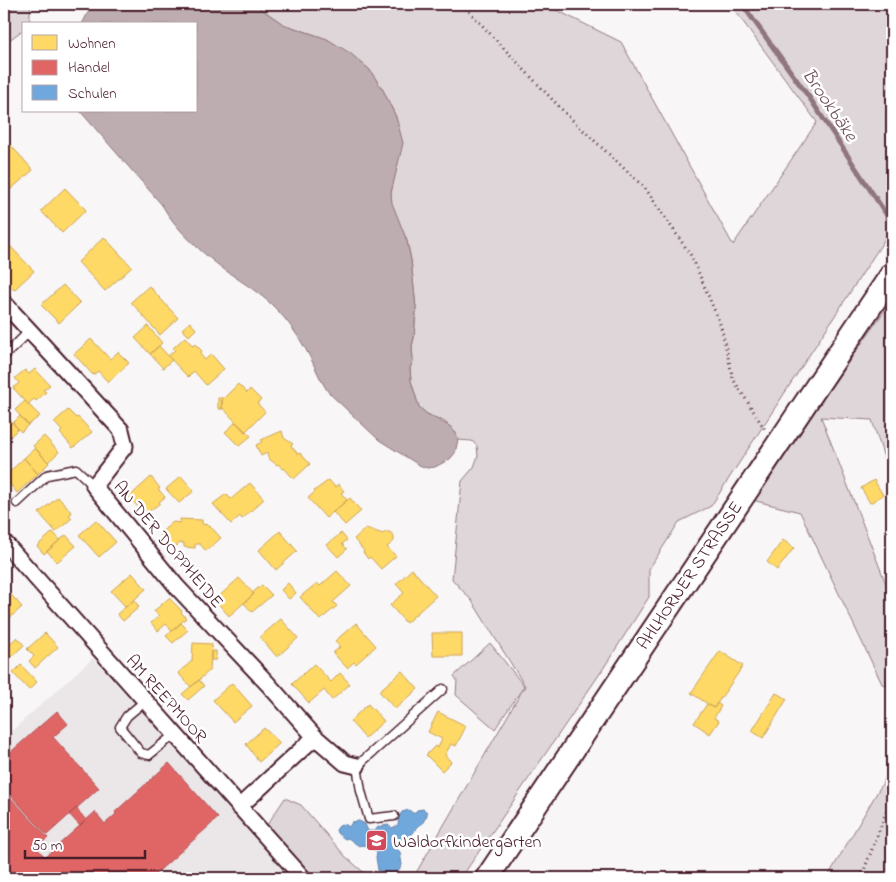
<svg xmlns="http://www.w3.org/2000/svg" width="896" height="882" font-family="'Indie Flower',sans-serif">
<rect width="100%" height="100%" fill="#f8f6f7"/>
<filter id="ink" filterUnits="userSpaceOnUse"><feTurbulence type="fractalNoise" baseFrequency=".02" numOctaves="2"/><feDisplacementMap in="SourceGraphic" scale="10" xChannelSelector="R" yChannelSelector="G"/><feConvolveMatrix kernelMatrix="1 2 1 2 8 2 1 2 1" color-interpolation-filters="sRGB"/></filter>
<g filter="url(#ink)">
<path fill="#ebe6e8" d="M93,658L249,829L293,878H4V738Z"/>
<path fill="#ded6d9" stroke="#947a82" d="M4,4H31L29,24H24V29L4,44Z
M254,4H544L621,42L733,245L817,122L730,4H892V228L711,506L679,522L649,569V597L601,672L461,878H413L525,686L472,601L452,579L462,481L474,467L478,456L477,446L472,441L458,440L456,433L445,422L427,414L419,407L411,381L410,368L413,361L412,346L414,338L416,308L411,260L407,241L391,203V193L398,161L396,117L383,90L369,69L327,39L283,24Z
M892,300V483L872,420L821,417L892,599V688L882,684L800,512L752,500Z
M490,643L524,686L495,729L456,695L457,680L454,676Z
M892,767V878H827Z
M285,798L301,805L345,856L370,878H315L267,825Z"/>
<path fill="#bdadb0" stroke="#8f747b" d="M91,4H254L283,24L327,39L350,53L369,69L383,90L396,117L403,143L391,193L392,203L407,241L411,260L416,308L414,338L412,346L413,361L410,368L411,381L419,407L427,414L451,427L456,434L458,440L455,453L450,459L435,467L427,468L419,465L379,440L329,393C322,383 318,374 313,363C304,345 293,327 279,312C264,295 243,283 225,270C202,253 176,230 162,205L80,111H196V24H82L90,9Z"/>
<path fill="#ffd966" stroke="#c9a154" d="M7,141L33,170L10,190L4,184V144Z
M65,188L86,210L62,233L41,211Z
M104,237L132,267L105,291L78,262Z
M10,246L34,271L14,290L4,279V252Z
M63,285L80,303L59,323L41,305Z
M149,286L178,318L160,335L131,302Z
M190,322L196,329L189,336L182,329Z
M148,326L162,343L150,354L135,338Z
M185,337L193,346L195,344L202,351L200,354L205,360L211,354L224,369L206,385L194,371L188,377L168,356L175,350L173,348Z
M91,339L110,359L118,352L129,363L108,382L98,371L93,375L74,354Z
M159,346L172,360L163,368L150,354Z
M35,369L50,385L43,390L46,392L36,401L34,399L28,404L13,388L19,383L15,378L25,370L29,374Z
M238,384L247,393L250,389L261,400L257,403L265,412L245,432L224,409H222V398H224Z
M218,398H222V409H218Z
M25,401L40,416L28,425L15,410Z
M68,410L76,418L78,417L92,432L73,448L60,433L62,431L54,422Z
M20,416L28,425L21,432L13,423Z
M7,417L18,429L4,442V419Z
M236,422L251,436L239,446L225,432Z
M282,431L284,438L293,444L291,446L298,454L300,453L310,464L294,479L284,468L283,469L278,464L277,465L268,458L267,453L261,456L256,445L262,442L261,440Z
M44,436L59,452L48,462L33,446Z
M35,448L49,463L38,474L24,458Z
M24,458L38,474L17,493L4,477Z
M181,476L194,491L179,503L166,489Z
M151,477L160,488L158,489L165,497L159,502L160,503L147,513L140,505L138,507L129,497Z
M329,480L335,487L338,484L344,491L341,493L347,500L326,518L308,498L315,492L314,491Z
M874,480L883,495L870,503L861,488Z
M250,483L264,499L242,519L240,516L231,524L213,504L226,494L231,499Z
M58,497L72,513L69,515L72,518L56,532L39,513Z
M350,498L361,511L345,525L333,512Z
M180,519L202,520V524L209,525L221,538L206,551L200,544H195V548L184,547V543H180L173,549L159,534L173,522L180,523Z
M96,520L116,542L99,557L79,535Z
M366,528L383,534L385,532H390L394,536V541L387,547L396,556L381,569L370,557L368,559L363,552L364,551L354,539Z
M280,531L297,551L276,570L259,550Z
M53,532L60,540L44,554L37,546Z
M341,533L347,540L342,544L347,549L338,557L327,545Z
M66,535L76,546L57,562L47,551Z
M783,540L794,548L777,570L767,562Z
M412,569L436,596L406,623L390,605L404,593L396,584Z
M337,571L351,586L333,602L337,606L320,620L300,597L317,583L320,586Z
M132,573L146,589L126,607L111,591Z
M239,578L254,594L229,616L215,600Z
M288,583L296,593L289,599L281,590Z
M262,585L272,595L252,612L244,603L254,594L252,593Z
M5,588L22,607L4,623V589Z
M169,598L182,611L181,612L186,618L172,631L166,624L158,631L151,623L159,616L154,611Z
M134,600L139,607L123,621L117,614Z
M281,619L298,638L277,657L260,637Z
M181,623L188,630L173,643L166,636Z
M356,623L376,646L356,664L354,662L347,668L333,653L340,647L335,641Z
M45,633L58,647L35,668L29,661L34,656L27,649Z
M432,633H462V656H433Z
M17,637L24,645L10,658L4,652V649Z
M193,643L212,644L210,670L191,687L178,673L192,661Z
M211,651H216V660H211Z
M720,651L743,666L714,708L691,693Z
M314,664L331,682L340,673L350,684L332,700L324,690L309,703L292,684Z
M21,665L37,682L29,690L13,673Z
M402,671L418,689L395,709L379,691Z
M199,680L204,686L188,700L182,694Z
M232,683L252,706L233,722L213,700Z
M776,693L787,699L763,738L752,731Z
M717,703L721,706L714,718L719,721L710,734L694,723L707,704L714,708Z
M368,704L384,721L365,738L350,721Z
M438,712L466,726L456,746L451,744L445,755L451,762L442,771L426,755L435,746L438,748L442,739L428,732Z
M264,728L280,743L259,762L246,744Z"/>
<path fill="#e06666" stroke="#b35154" d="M57,711L68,724L53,737L99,788L47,835L4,788V758Z
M169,763L218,818L151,878H4V800L9,796L48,838L36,847L45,857L95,812L105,824L116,814L115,812Z
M76,808L86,820L80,826L69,814Z"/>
<path fill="#6fa8dc" stroke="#647fa7" d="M423,809L427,812V815L422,824L419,825L411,835L399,843L397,849L400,852L402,865L396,875L388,877L378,870L376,857L377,853L373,849L363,845L359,846L348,838L345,839L337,833L336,830L339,826L345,824L349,827L352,822L359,821L365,824L368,831H375L378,827L388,825L392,828L398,825L399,817L402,812L409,810L414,814L417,810Z"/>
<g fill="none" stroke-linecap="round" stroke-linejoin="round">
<path stroke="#8f747b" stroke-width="5" d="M742,4L811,100L892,223"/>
<defs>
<path id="lane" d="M4,356L30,331
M17,503L47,475L76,469L94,486
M145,701L127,716L120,727L141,753L149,755L175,734
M394,816L369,819L361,791L357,766L443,689"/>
<path id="street" d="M4,303L121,430L125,446L94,486L177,587L268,684L315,737L345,763L357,766
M4,542L303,878
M239,807L315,737"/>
<path id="secondary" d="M487,878L892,274"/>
</defs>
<use href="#lane" stroke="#4a1f2b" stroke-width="11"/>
<use href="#street" stroke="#4a1f2b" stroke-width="19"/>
<use href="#secondary" stroke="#4a1f2b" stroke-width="26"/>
<path stroke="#4a1f2b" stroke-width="3" stroke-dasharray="1 4" stroke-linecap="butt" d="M462,4L567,115L645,188L692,257L721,326L733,379L766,431
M887,256L892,248
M861,878L892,797"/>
<use href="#lane" stroke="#fff" stroke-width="8"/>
<use href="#street" stroke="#fff" stroke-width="15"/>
<use href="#secondary" stroke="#fff" stroke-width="22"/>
</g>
</g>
<defs>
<symbol id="school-square" viewBox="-11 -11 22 22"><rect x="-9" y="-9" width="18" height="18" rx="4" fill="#d1495b" stroke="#fff"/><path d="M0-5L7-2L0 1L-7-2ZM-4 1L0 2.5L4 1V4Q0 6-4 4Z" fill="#fff"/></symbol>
</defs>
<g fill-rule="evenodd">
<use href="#school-square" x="364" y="828" width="25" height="25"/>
</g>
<g text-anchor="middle" stroke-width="5" stroke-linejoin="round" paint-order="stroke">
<g font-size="18" fill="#4a1f2b" stroke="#fff">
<text transform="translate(169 544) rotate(50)" y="6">AN DER DOPPHEIDE</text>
<text transform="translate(689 575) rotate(-56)" y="6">AHLHORNER STRASSE</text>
<text transform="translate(167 698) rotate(48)" y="6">AM REEPMOOR</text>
</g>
<g font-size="18" fill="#4a1f2b" stroke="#fff" text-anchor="start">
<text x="393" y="847">Waldorfkindergarten</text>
</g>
<g font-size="19" font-style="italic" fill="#72515a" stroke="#fff">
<text transform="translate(831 104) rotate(56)" y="7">Brookbäke</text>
</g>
</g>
<rect width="896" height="882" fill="none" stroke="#fff" stroke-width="20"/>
<rect x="10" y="10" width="876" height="862" fill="none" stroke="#4a1f2b" stroke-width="2" filter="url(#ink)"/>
<rect x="22" y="22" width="175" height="90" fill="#ffffff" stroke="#b7a5aa"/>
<rect x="32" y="35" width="25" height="15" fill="#ffd966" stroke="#b7a5aa"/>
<text x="68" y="48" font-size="15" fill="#4a1f2b">Wohnen</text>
<rect x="32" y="60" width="25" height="15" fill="#e06666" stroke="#b7a5aa"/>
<text x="68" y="72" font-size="15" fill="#4a1f2b">Handel</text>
<rect x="32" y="85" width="25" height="15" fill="#6fa8dc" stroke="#b7a5aa"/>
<text x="68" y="98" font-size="15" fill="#4a1f2b">Schulen</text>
<path d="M25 850v8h120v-8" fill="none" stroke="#4a1f2b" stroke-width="2.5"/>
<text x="32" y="850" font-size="15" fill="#4a1f2b" stroke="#ffffff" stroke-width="4" paint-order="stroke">50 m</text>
</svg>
